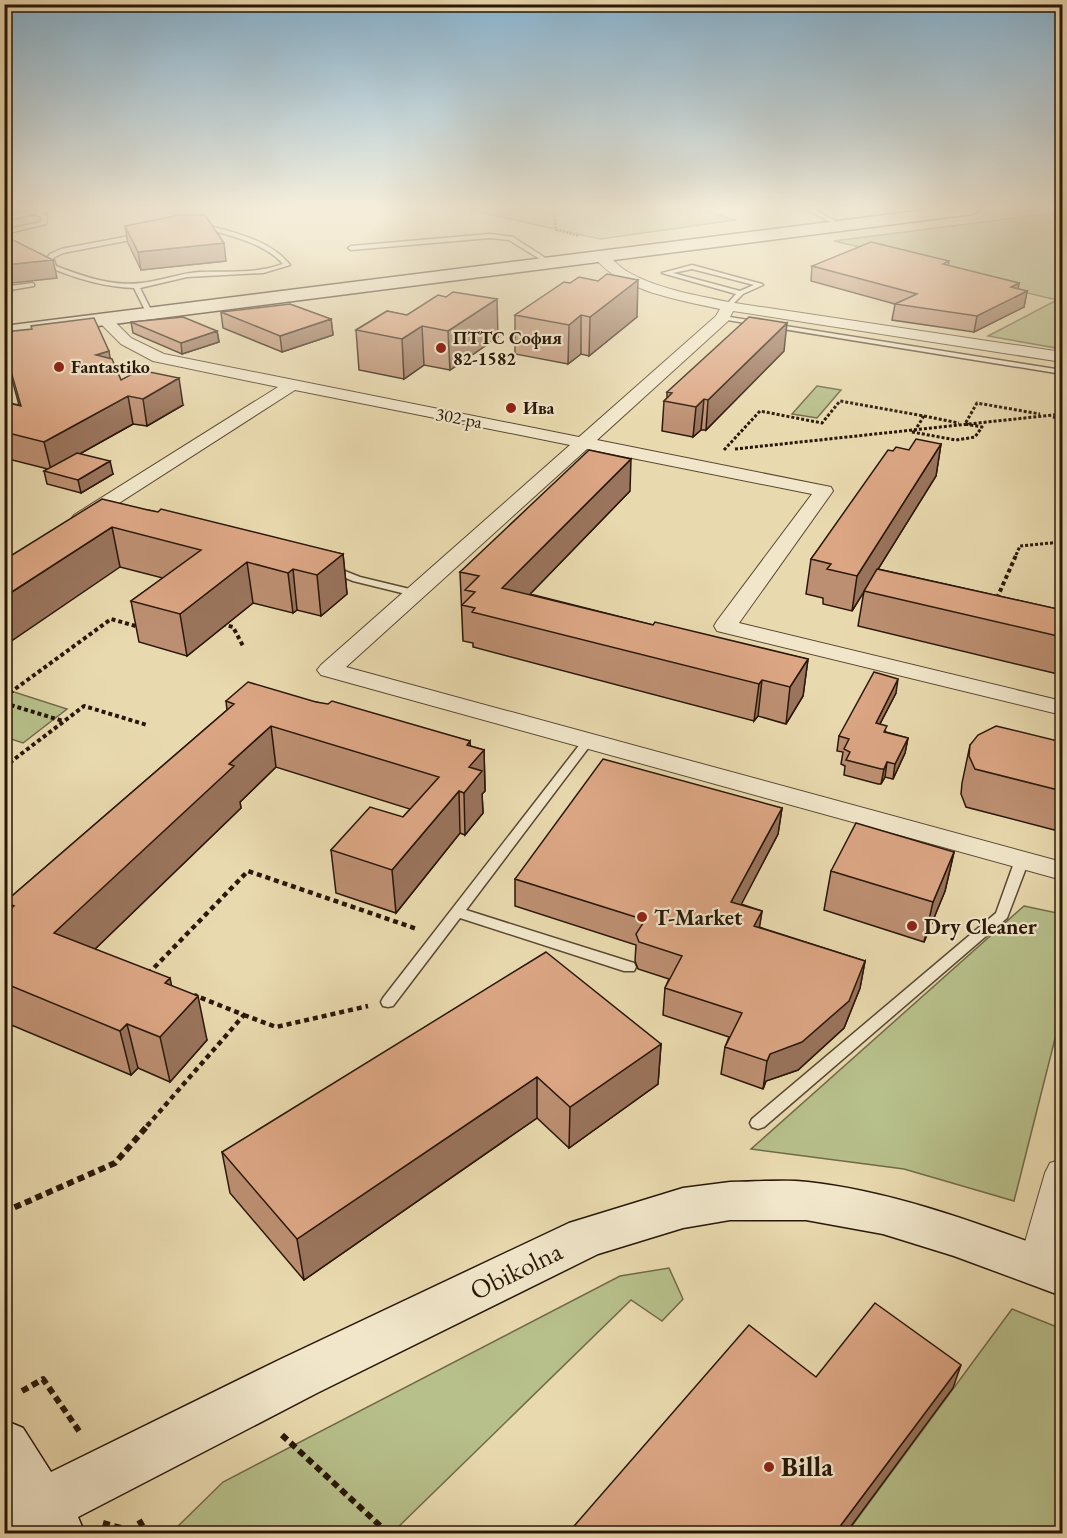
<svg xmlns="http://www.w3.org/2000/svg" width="1067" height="1538" font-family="'EB Garamond',serif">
<rect width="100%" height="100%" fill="#e9d9ae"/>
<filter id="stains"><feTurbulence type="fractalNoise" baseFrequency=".00333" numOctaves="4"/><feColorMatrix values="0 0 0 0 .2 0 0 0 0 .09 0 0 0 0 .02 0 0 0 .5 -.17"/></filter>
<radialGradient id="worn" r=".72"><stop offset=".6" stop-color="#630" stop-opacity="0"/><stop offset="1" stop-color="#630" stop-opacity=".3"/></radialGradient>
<path fill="#b7bf8a" stroke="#706b49" stroke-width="1.5" d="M465,209H697L736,220L600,239Z
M1062,212V349L988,336L1057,300L965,278L972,273L834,241Z
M817,386L841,390L817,418L792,414Z
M4,690L5,689L67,709L23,743L5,737Z
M1024,906L1062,914V1011L1014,1201L904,1169L751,1149Z
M669,1268L683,1299L662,1321L631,1300L392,1533H171L223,1482L620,1276Z
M1012,1309L1062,1329V1533L846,1534Z"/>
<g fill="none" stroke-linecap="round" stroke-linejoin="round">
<defs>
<path id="lane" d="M27,209H53L42,213L47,216L46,224L4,234V230L41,222V217L35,214L4,221V217L30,211Z
M805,209H813L845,226L840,227Z
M198,223C229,231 270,239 290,265L263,273L187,277L140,288L153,314L150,316L147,314L134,288C105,287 78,279 51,268L47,258L50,254L61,249ZM198,227C225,234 264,242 283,264C256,274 228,271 200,272C180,273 161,281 141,283C113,287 82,276 56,266L53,258L63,253Z
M490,234L513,237L553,263L548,264L509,240L490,238L351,250L348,248L351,246Z
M692,265L762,284L763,285L743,294L730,307H726V305L736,294L662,273ZM692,269L754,285L740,291L673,273Z
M32,283L34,284V286L4,291V287Z
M723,316L1062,370V374L721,319V317Z
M332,566L360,577L418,591L419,593L414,596L353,581L329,571L327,569Z
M588,737L592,739L594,741L592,743L466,910L634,963L636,967L634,971H624L460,918L393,1006L388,1007L383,1006L381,1002L383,998L584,739Z
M1022,856L1029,860L1007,918L764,1127L758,1129L752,1127L750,1123L752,1119L996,913L1015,860Z"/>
<path id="street" d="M601,253C612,256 618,267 628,272C658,289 695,295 728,302L1062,352V362L733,311L728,321L597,440L831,487L833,491L739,623L1062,701V715L717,631L714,626L717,621L812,494L587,449L346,667L1062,862V880L321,675L317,670L321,665L570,445L295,390L88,523H74L71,519L74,515L278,387L153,361L121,344L100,323L98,320L100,317H110L131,338L164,354L579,437L716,316L720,309C679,300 621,291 594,257Z
M1062,1159V1239L1050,1278L1037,1282L1024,1278L1018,1266L1045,1173L1050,1163Z"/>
<path id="secondary" d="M933,209H981L973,214L4,338V326Z
M730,1182C755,1182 783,1179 808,1182C896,1192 979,1224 1062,1254V1296L954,1256L883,1234L806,1220H730L683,1228L598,1254L317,1393L78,1517L85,1534H4V1420L23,1428L51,1472L281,1359L569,1223L683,1188Z"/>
</defs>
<use href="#lane" stroke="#594832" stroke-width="3"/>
<use href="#street" stroke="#594832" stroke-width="2"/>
<use href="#secondary" stroke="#291708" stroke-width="3"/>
<path stroke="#291708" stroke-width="2" stroke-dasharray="2 1.5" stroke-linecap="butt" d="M554,209L556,230L579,236"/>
<path stroke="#291708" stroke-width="3" stroke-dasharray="3 2" stroke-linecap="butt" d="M924,416L959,423
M1053,417L1062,419
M912,432L956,440L975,437L982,427L965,424L977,403L1040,414
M735,449L1062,414
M724,450L760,411L822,423L840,401L924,416L914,432
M1016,555L1020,546L1062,542"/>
<path stroke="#291708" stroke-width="4" stroke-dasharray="4 3" stroke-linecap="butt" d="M997,598L1017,553
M222,624L233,627L243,646
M4,697L111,619L139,627
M4,703L63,721
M4,767L84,706L147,725"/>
<path stroke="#291708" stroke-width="4.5" stroke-dasharray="5 4" stroke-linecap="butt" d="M148,974L248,871L417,929
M244,1015L276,1027L368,1006
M147,1126L244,1015L194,995"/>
<path stroke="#291708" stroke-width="6" stroke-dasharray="7 4.5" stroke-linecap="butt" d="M4,1212L115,1163L149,1124
M22,1391L43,1379L79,1431
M282,1435L389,1534
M139,1520L147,1534
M103,1523L143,1534"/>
<use href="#lane" fill="#f1e6ca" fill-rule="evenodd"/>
<use href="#street" fill="#f1e6ca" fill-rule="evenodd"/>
<use href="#secondary" fill="#f1e6ca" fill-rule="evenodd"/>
</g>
<path fill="#bd8f72" stroke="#291708" stroke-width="1.5" d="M125,226L226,261L141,270L128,243Z
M949,261L948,266L1019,283L1018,289L1027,291L1024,307L974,332L892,320L895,304L811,281L812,266Z
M570,283L637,317L589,356L581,354L568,364L515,354V315Z
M387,311L498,337L450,370L424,365L404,379L359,370L356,330Z
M221,312L331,319L333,335L282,352L223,328Z
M131,322L217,331L219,342L182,354L133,333Z
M4,332L110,358L121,380L183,405L147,426L133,424L79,454L113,474L81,493L47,484L44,471L48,469L4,458V402L19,405L4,350Z
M784,351L706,430H701L693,437L662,431L664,401L667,398V392Z
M941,444L936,476L878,569L1062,610V675L858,626L864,591L852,611L823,604V598L806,594L811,559L893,451L909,450Z
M630,491L530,594L653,625L808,659L803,696L786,724L758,716L754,721L473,647V643L463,641L460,572Z
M148,510L343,554L347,594L321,616L297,610L293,613L253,603L187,656L139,642L131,601L163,578L120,567L4,560Z
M896,693L880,724L886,732L908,738L905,753L893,779L885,777L881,784H878L844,775L845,766L841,764L843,752L837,751L839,736Z
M226,701L316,702L470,741V746L484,750L485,791L482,794L483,813L465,835L460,833L396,913L336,893L331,850L403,817L410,809L276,767L240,802L241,808L95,949L171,985L207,1040L170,1082L138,1068L131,1075L4,1022V914L8,911L5,902L227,710Z
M1062,742V832L966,807L961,794L962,783L970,745Z
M782,808L778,834L741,904L762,911L759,927L865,961L860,988L844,1028L798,1070L766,1081L763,1089L721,1074L725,1047L729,1037L663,1015L665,988L669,979L638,969L635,961L636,945L515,906V879Z
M954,852L945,891L924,942L824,910L831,871Z
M661,1044L658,1084L569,1148L537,1118L304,1280L230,1193L222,1152Z"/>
<path fill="#9a745c" stroke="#291708" stroke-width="1.5" d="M4,209H20L4,212Z
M224,243L226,261L141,270L138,252Z
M53,260L57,278L4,284V265Z
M638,280L637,317L589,356L590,317Z
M1019,283L1016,297L1027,291L1024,307L974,332L977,316L1011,287Z
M497,299L498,337L450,370L448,331Z
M581,315V354L568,364L569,325Z
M331,319L333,335L282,352L280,336Z
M787,323L784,351L706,430L708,400Z
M422,326L424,365L404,379L402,339Z
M217,331L219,342L182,354L181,343Z
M109,351L113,377L96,355Z
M179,378L183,405L147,426L143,399Z
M128,396L133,424L51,470L44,442Z
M704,399L701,430L693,437L696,407Z
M941,444L936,476L852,611L857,576Z
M631,459L630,491L505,620L502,588Z
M110,461L113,474L81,493L78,480Z
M112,527L120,567L4,646V597Z
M343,554L347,594L321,616L317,575Z
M247,562L253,603L187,656L180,614Z
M293,569L297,610L293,613L288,573Z
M808,659L803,696L786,724L790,687Z
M898,679L896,693L873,737L876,723Z
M762,680L758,716L754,721L759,684Z
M271,726L276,767L240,802L241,808L66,977L54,933L229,764Z
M908,738L905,753L893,779L895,764Z
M470,741L471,764L484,750L485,791L482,794L483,813L465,835L464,793L467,745Z
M887,762L885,777L881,784L884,769Z
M459,791L460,833L396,913L392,870Z
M782,808L778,834L729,928L731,902Z
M954,852L945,891L924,942L933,902Z
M762,911L758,937L754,926Z
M865,961L860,988L844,1028L798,1070L766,1081L763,1089L767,1061L770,1054Z
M170,978L178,1017L198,996L207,1040L170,1082L160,1037L165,983Z
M127,1024L138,1068L131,1075L120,1031Z
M661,1044L658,1084L569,1148L570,1107Z
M537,1077V1118L304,1280L297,1239Z
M961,1365L953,1388L846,1533H835Z"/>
<path fill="#dca684" stroke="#291708" stroke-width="1.5" d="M180,215H205L224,243L138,252L125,226Z
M7,237L53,260L4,265V238Z
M871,242L949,261L943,264L1019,283L1011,287L1027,291L977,316L895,304L917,294L812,266Z
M607,274L638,280L590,317L581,315L569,325L515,315L564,282L570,283L579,277L598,281Z
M453,292L497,299L448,331L422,326L402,339L356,330L387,311L407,315L438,295L446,297Z
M290,304L331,319L280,336L221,312Z
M183,317L217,331L181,343L131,322Z
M749,317L787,323L708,400L704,399L696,407L664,401L672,393L667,392Z
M94,318L109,351L96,355L112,359L121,380L140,370L179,378L143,399L128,396L44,442L4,432V402L21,406L4,347V332L32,329L31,326Z
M916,439L941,444L857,576L827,569L831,564L811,559L888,450L893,451L896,447L909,450Z
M589,450L631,459L502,588L653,625L655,622L808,659L790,687L762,680L759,684L472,612L475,608L462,605L475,592L465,590L479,576L460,572Z
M77,453L110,461L78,480L44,471Z
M102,499L148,510L158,512L161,509L343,554L317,575L293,569L288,573L247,562L180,614L131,601L201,550L112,527L4,597V560Z
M877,569L1062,610V637L864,591Z
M874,672L898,679L876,723L887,726L884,732L908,738L895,764L887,762L884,769H881L846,760L850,752L844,749L849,739L839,736Z
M248,682L316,702L328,704L332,701L470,741L467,745L484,750L469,767L482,771L464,793L459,791L392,870L331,850L370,807L403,817L439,777L271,726L229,764L234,766L54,933L170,978L165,983L198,996L160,1037L127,1024L120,1031L4,983V914L14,906L5,902L234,704L226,701Z
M996,726L1062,742V791L975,769L969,756L970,745L978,735Z
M603,759L782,808L731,902L762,911L754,926L865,961L849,1001L802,1042L770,1054L767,1061L725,1047L742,1013L665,988L682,956L639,942L636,934L645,920L515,879Z
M856,823L954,852L933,902L831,871Z
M546,952L661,1044L570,1107L537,1077L297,1239L222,1152Z
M875,1303L961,1365L835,1533H568L749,1325L816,1377Z"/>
<linearGradient id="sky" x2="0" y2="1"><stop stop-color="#89b6d4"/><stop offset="0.49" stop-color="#f5eedb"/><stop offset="1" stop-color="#f5eedb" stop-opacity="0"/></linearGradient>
<rect width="1067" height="424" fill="url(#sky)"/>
<g fill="#8f2418" stroke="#f1e6ca" stroke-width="2">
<circle cx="441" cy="348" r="6"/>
<circle cx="59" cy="367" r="6"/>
<circle cx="511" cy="408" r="6"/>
<circle cx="642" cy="917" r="6"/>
<circle cx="912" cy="926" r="6"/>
<circle cx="769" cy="1467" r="6"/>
</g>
<g text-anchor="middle" stroke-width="4.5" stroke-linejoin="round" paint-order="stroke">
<g font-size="18" font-weight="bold" fill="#291708" stroke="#f1e6ca" text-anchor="start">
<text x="453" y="344">ПТТС София<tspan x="453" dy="21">82-1582</tspan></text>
<text x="71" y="373">Fantastiko</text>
<text x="523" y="414">Ива</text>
</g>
<g font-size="18" fill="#291708" stroke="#f1e6ca">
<text transform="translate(459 418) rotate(11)" y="6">302-ра</text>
</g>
<g font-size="22" font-weight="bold" fill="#291708" stroke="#f1e6ca" text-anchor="start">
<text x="654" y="925">T-Market</text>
<text x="924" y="934">Dry Cleaner</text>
</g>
<g font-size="27" fill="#291708" stroke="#f1e6ca">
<text transform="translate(516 1271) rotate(-26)" y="9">Obikolna</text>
</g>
<g font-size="27" font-weight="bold" fill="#291708" stroke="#f1e6ca" text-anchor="start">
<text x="781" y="1476">Billa</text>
</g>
</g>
<rect width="1067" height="1538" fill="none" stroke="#e9d9ae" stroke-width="24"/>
<rect x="6" y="6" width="1055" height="1526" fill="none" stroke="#291708" stroke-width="3"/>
<rect x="12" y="12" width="1043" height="1514" fill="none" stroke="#291708" stroke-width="1.5"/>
<rect width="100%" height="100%" filter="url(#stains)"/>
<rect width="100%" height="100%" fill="url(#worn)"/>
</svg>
